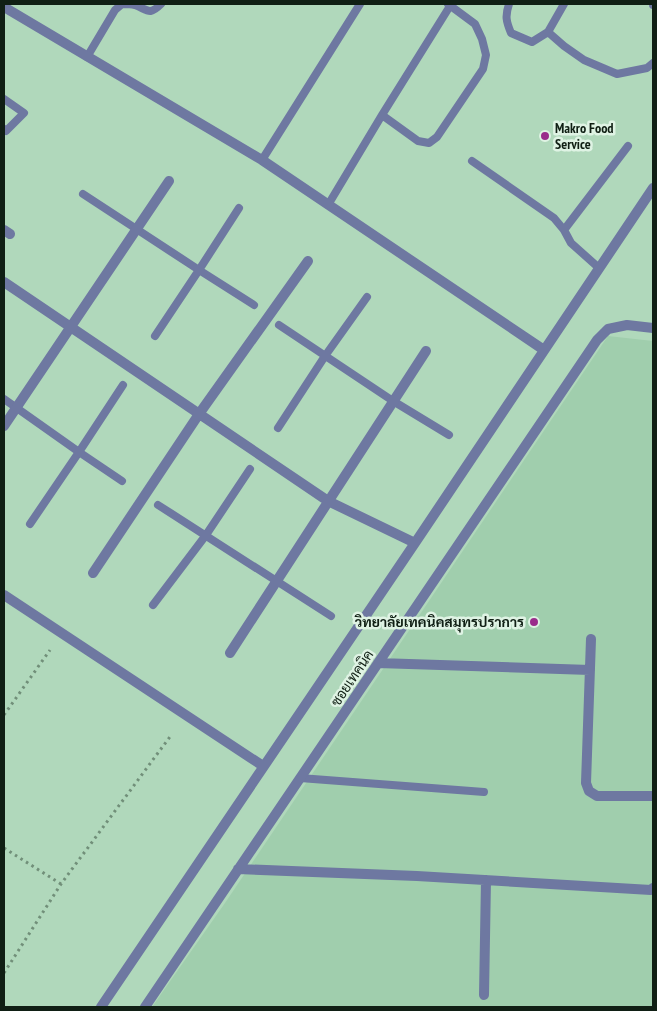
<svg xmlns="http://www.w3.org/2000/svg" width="657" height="1011" font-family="'PT Sans Narrow',Sarabun,sans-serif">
<rect width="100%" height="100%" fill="#b0d8bb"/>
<path fill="#a0cead" d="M608,336L653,341V1007H152L225,903Z"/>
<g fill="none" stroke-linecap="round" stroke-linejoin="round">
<path stroke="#718f79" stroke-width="3" stroke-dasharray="2.5 4" stroke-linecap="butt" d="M4,715L50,650
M4,848L61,884
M4,973L61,884L172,734"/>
<path stroke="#6e78a1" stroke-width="8" d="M509,4C505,16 506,21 511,33L532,42L548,32L564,4
M653,4V5
M548,32L564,46L584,60L617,74L647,68L653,63
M87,57L115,10L122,4C126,4 131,4 135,5C148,10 149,16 161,4
M4,99L24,113L6,131L4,129
M382,115L418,141L429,143L437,137L483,69L486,55L482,39L475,24L448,4
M262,160L360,4
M472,161L554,218L564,230L571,243L599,268
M83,194L199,270L254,305
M328,205L382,115L450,6
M564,230L628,146
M279,325L393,401L449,435
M155,336L199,270L239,208
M4,399L79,452L30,524
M278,428L325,356L367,297
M122,481L79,452L123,385
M158,505L331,616
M153,605L206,535L250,469
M300,778L484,792"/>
<path stroke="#6e78a1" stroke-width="10" d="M4,7L262,160L544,350
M4,230L10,234
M4,282L328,501L415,543
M4,426L169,181
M93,573L199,414L308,261
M4,595L263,766
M591,639L586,783L589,791L597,796H653
M230,653L426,351
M378,663L590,670
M238,869L417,876L651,890L653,888
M484,995L486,880
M101,1007L415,543L653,188
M145,1007L597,340L608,329L627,325L653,328"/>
</g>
<g fill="#9a2c8b" stroke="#dff3e4" stroke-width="2">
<circle cx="545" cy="136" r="5"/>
<circle cx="534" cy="622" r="5"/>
</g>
<g text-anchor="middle" stroke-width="5" stroke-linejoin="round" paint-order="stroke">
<g font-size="14" font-weight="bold" fill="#101f14" stroke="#dff3e4" text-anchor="start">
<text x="555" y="133">Makro Food<tspan x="555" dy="16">Service</tspan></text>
<text x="524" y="627" text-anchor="end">วิทยาลัยเทคนิคสมุทรปราการ</text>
</g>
<g font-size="14" fill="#101f14" stroke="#dff3e4">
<text transform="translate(352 678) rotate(-56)" y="5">ซอยเทคนิค</text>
</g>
</g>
<rect width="657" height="1011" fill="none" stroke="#101f14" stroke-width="10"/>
</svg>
